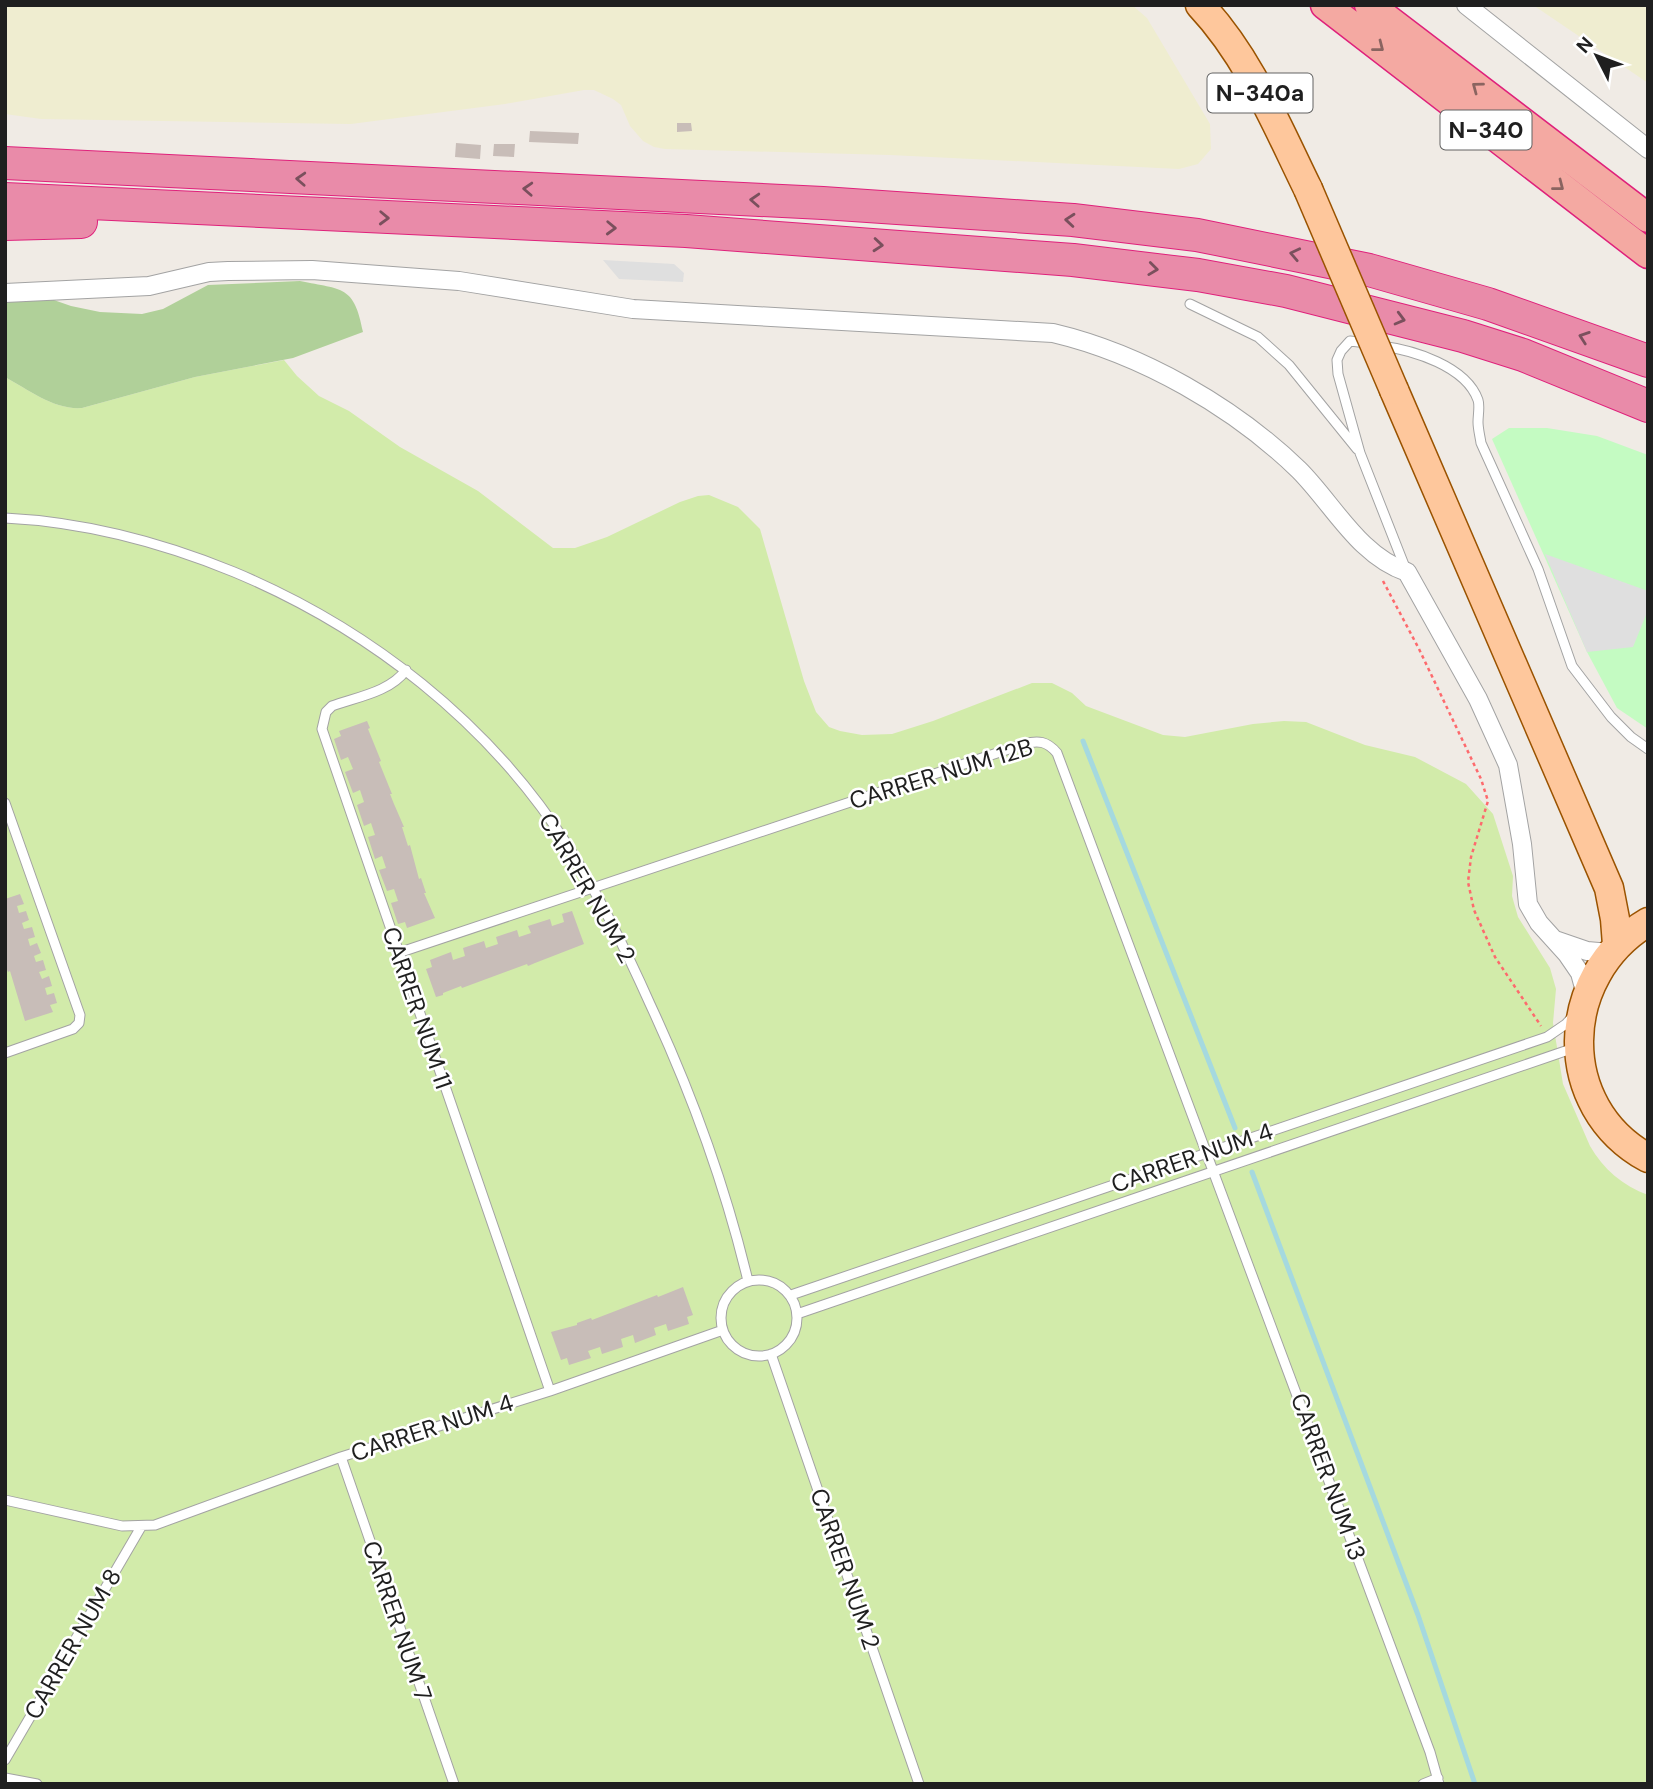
<svg xmlns="http://www.w3.org/2000/svg" width="1653" height="1789" font-family="'DM Sans',sans-serif">
<rect width="100%" height="100%" fill="#f0ebe5"/>
<path fill="#efedd0" d="M5,5H1132L1147,18L1210,124L1211,149L1198,164L1179,169L890,155L665,149L654,147L643,141L630,126L621,105L613,99L594,90H584L505,104L351,124L41,119L5,114Z
M1533,5H1648V83Z"/>
<path fill="#d2ebaa" d="M284,360L297,376L319,396L349,411L400,447L478,491L553,548H575L607,537L680,502L698,496L709,495L738,507L760,529L804,681L816,712L829,727L840,731L862,735L892,734L933,721L1032,683H1052L1072,693L1086,706L1163,735L1185,737L1253,724L1284,721L1306,722L1365,745L1415,757L1466,784L1493,814L1513,876L1512,896L1518,917L1550,968L1556,989L1553,1023L1563,1084L1590,1146C1603,1169 1623,1186 1648,1195V1784H5V377C29,390 54,410 82,408L195,377Z"/>
<path fill="#b0d099" d="M300,281C343,290 354,285 363,332L293,358L195,377L82,408C54,410 29,390 5,377V283L71,306L100,312L142,314L163,309L208,285Z"/>
<path fill="#c4fbc2" d="M1509,428H1547L1597,436L1648,455V729L1617,708L1587,652L1492,439Z"/>
<path fill="#dfdfdf" d="M603,260L674,264L684,273L683,282L619,279Z
M1545,554L1648,591V610L1633,647L1587,652Z"/>
<g fill="none" stroke-linecap="round" stroke-linejoin="round">
<path stroke="#a5d9df" stroke-width="5" d="M1083,741L1235,1128
M1252,1172L1418,1615L1475,1784"/>
</g>
<path fill="#c8bdb8" d="M677,123H691L692,131L677,132Z
M530,131L579,133L578,144L529,142Z
M456,143L481,145L480,159L455,157Z
M494,144H515L514,157L493,156Z
M367,721L370,728L368,729L381,761L379,762L392,794H390L394,804L404,827H402L408,846L410,845L419,879L421,878L426,893H424L435,918L407,928L405,922L398,924L391,903L398,901L394,889L387,891L379,870L386,868L382,856L375,859L368,837L375,835L371,823L364,826L357,805L364,802L360,790L353,793L345,772L353,769L348,757L341,760L334,739L341,736L339,731Z
M20,894L24,904L17,906L19,913L26,911L29,920L22,923L24,929L32,927L35,937L28,939L30,946L37,943L41,953L34,956L36,962L43,960L46,970L39,972L42,979L49,976L52,986L45,988L47,995L54,993L57,1003L50,1005L53,1012L25,1021L10,971L8,972L5,965L7,964L5,958V899Z
M572,911L584,944L535,963L528,966L527,964L462,988L461,986L443,993V995L436,997L426,969L432,967L430,960L451,952L453,960L465,956L463,948L484,941L486,948L498,944L496,937L517,930L519,937L531,933L528,926L550,919L552,926L564,922L562,914Z
M683,1287L693,1315L687,1317L689,1324L668,1331L666,1324L654,1328L656,1335L635,1343L633,1335L621,1339L623,1347L602,1354L600,1347L588,1351L591,1358L569,1365L567,1358L561,1360L551,1332L577,1325V1323L591,1318L592,1320L657,1295L658,1297Z"/>
<g fill="none" stroke-linecap="round" stroke-linejoin="round">
<defs>
<path id="service" d="M1190,304L1258,337L1289,365L1357,449
M1367,343L1350,341L1341,351L1337,360L1338,374L1360,453L1406,570
M1381,346C1413,350 1466,366 1478,400C1480,406 1478,415 1478,422C1478,429 1480,436 1481,443L1538,569L1572,666L1611,717L1631,737L1648,749
M5,518C84,522 161,542 234,572C368,628 489,722 568,846C599,896 626,950 650,1004C692,1094 725,1185 748,1281
M406,670C390,692 357,697 332,706L326,712L322,729L550,1391
M5,803L80,1015L79,1023L73,1029L5,1053
M398,953L1024,744C1038,740 1047,741 1057,753L1430,1752L1439,1784
M721 1318a38 38 0 1 1 76 0a38 38 0 1 1-76 0Z
M791,1295L1547,1037L1566,1024L1575,1014
M797,1314L1577,1047
M771,1354L919,1784
M341,1457L454,1784
M5,1500L122,1526L155,1525L341,1457L550,1391L723,1330
M5,1760L141,1527
M5,1778L37,1784
M1423,1784L1438,1778"/>
<path id="minor" d="M1466,5L1648,149
M5,293L149,286L209,272L228,271L312,270L459,281L633,309L1053,333C1142,354 1234,407 1299,470C1333,504 1359,556 1407,572L1478,699L1508,765L1522,844L1528,904L1539,923L1567,954L1580,973L1586,995
M1555,940L1587,951L1610,953"/>
<path id="primary" d="M1200,5C1249,57 1277,126 1308,189
M1394,390L1609,888L1615,919L1617,945
M1648,922C1558,975 1554,1107 1648,1158"/>
<path id="trunk" d="M1325,5L1648,254
M1369,5L1648,218"/>
<path id="motorway" d="M5,163L823,203L1073,220L1197,235L1369,270L1488,304L1648,361
M5,199L686,231L1073,260L1198,275L1286,291L1463,336L1523,355L1648,406
M5,224L81,222"/>
</defs>
<use href="#service" stroke="#a3a3a3" stroke-width="11"/>
<use href="#minor" stroke="#a3a3a3" stroke-width="20"/>
<use href="#primary" stroke="#9a5300" stroke-width="31"/>
<use href="#trunk" stroke="#df217b" stroke-width="31"/>
<use href="#motorway" stroke="#df217b" stroke-width="34"/>
<path stroke="#fd6a6d" stroke-width="2.5" stroke-dasharray="3.5 3.5" stroke-linecap="butt" d="M1383,581L1419,649L1481,779L1488,801L1471,857L1468,882L1474,910L1495,957L1541,1026"/>
<use href="#service" stroke="#fff" stroke-width="9"/>
<use href="#minor" stroke="#fff" stroke-width="18"/>
<use href="#primary" stroke="#fec79c" stroke-width="28"/>
<use href="#trunk" stroke="#f4a9a2" stroke-width="28"/>
<use href="#motorway" stroke="#e98ba9" stroke-width="32"/>
<defs>
<path id="primary-bridge" d="M1308,189L1394,390"/>
</defs>
<use href="#primary-bridge" stroke="#9a5300" stroke-width="31" stroke-linecap="butt"/>
<use href="#primary-bridge" stroke="#fec79c" stroke-width="28"/>
</g>
<defs><path id="oneway-chevron" d="M-2-3.5L2.5 0L-2 3.5" fill="none" stroke-width="1.6" stroke-linecap="round" stroke-linejoin="round" transform="scale(1.75)"/></defs>
<g stroke="#8a6460">
<use href="#oneway-chevron" transform="translate(1379 47) rotate(38)"/>
<use href="#oneway-chevron" transform="translate(1477 87) rotate(-143)"/>
<use href="#oneway-chevron" transform="translate(1559 186) rotate(38)"/>
</g>
<g stroke="#7a505d">
<use href="#oneway-chevron" transform="translate(301 179) rotate(-177)"/>
<use href="#oneway-chevron" transform="translate(528 189) rotate(-177)"/>
<use href="#oneway-chevron" transform="translate(755 200) rotate(-177)"/>
<use href="#oneway-chevron" transform="translate(384 218) rotate(2)"/>
<use href="#oneway-chevron" transform="translate(1070 220) rotate(-175)"/>
<use href="#oneway-chevron" transform="translate(611 228) rotate(2)"/>
<use href="#oneway-chevron" transform="translate(878 245) rotate(5)"/>
<use href="#oneway-chevron" transform="translate(1295 254) rotate(-168)"/>
<use href="#oneway-chevron" transform="translate(1153 269) rotate(7)"/>
<use href="#oneway-chevron" transform="translate(1400 319) rotate(15)"/>
<use href="#oneway-chevron" transform="translate(1584 337) rotate(-161)"/>
</g>
<g text-anchor="middle" stroke-width="5" stroke-linejoin="round" paint-order="stroke">
<g fill="#fff" stroke="#626262" stroke-width="2">
<rect x="1207.5" y="73.5" width="105" height="39" rx="5"/>
<rect x="1440.5" y="110.5" width="91" height="39" rx="5"/>
</g>
<g font-size="23" font-weight="bold" fill="#1f1f1f">
<text x="1260" y="101">N-340a</text>
<text x="1486" y="138">N-340</text>
</g>
<g font-size="24" fill="#1f1f1f" stroke="#fff">
<text transform="translate(941 774) rotate(-17)" y="8">CARRER NUM 12B</text>
<text transform="translate(587 888) rotate(60)" y="8">CARRER NUM 2</text>
<text transform="translate(417 1008) rotate(71)" y="8">CARRER NUM 11</text>
<text transform="translate(1192 1158) rotate(-19)" y="8">CARRER NUM 4</text>
<text transform="translate(432 1428) rotate(-18)" y="8">CARRER NUM 4</text>
<text transform="translate(1328 1477) rotate(70)" y="8">CARRER NUM 13</text>
<text transform="translate(845 1569) rotate(71)" y="8">CARRER NUM 2</text>
<text transform="translate(397 1621) rotate(71)" y="8">CARRER NUM 7</text>
<text transform="translate(73 1644) rotate(-60)" y="8">CARRER NUM 8</text>
</g>
</g>
<rect width="1653" height="1789" fill="none" stroke="#1f1f1f" stroke-width="14"/>
<g transform="translate(1597 56) rotate(312)" stroke="#ffffff" stroke-width="5" paint-order="stroke">
<path d="M0-5L12 26L0 18L-12 26Z" fill="#1f1f1f"/>
<text y="-10" font-size="19" font-weight="bold" text-anchor="middle" fill="#1f1f1f">N</text>
</g>
</svg>
